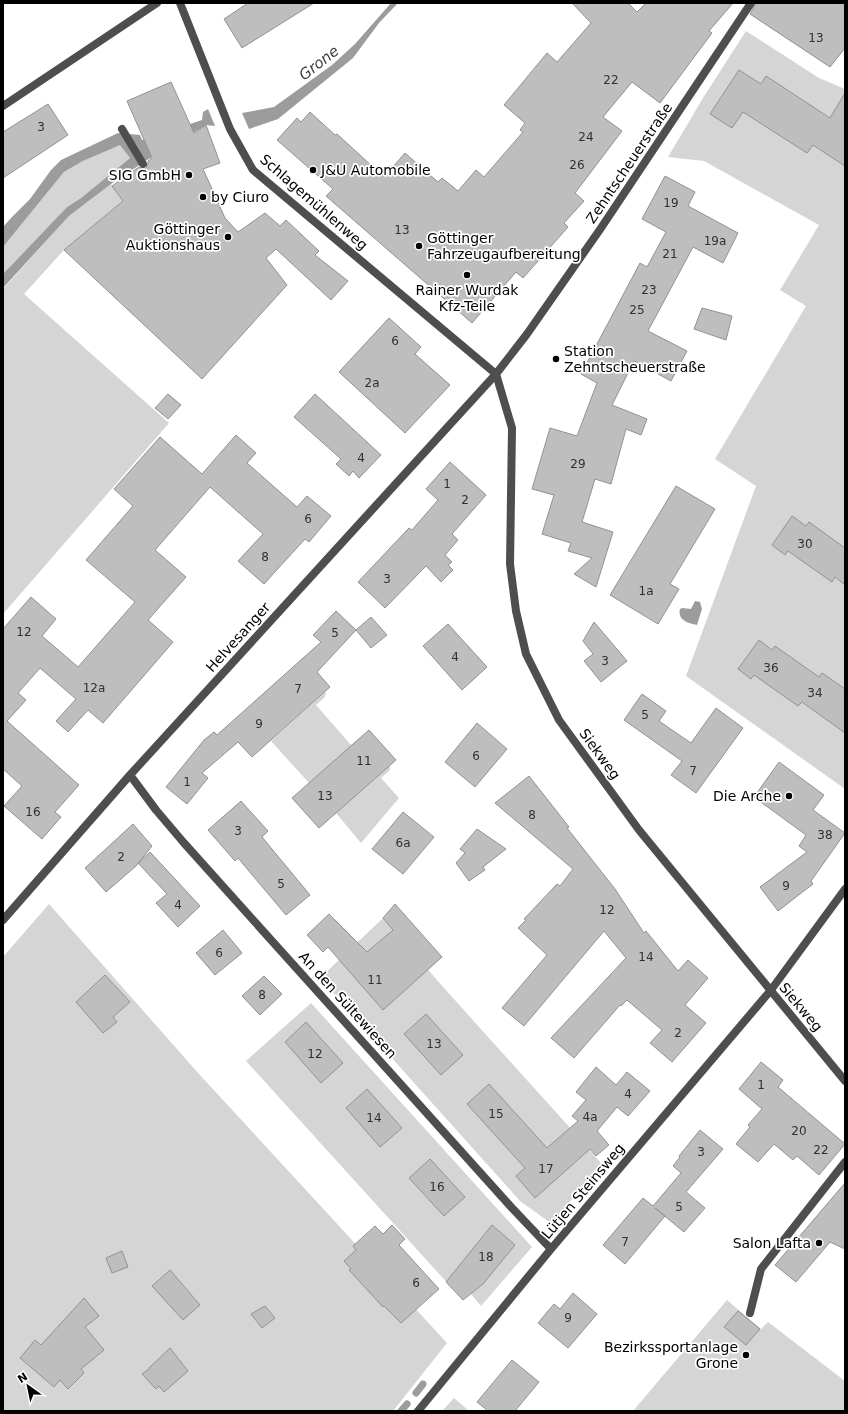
<svg xmlns="http://www.w3.org/2000/svg" width="848" height="1414" font-family="'DejaVu Sans',sans-serif">
<rect width="100%" height="100%" fill="#fff"/>
<path fill="#d5d5d5" d="M746,31L819,78L845,89V789L686,676L756,486L715,459L806,306L780,290L819,225L704,161L668,157L703,98Z
M120,144L130,158L81,198L67,207L3,274V247L64,172L83,161Z
M111,184L123,201L64,250L24,294L169,423L3,614V289L69,216Z
M326,691L325,697L316,705L351,745L369,730L396,760L390,765V770L381,778L399,798L361,843L336,813L319,828L292,798L309,783L271,741Z
M49,904L199,1074L447,1343L393,1411H3V957Z
M383,918C454,1001 529,1081 601,1163L552,1224L520,1201L320,978Z
M311,1003L532,1247L481,1306L459,1280L451,1287L246,1061Z
M727,1300L761,1329L768,1322L845,1381V1411H633Z
M454,1398L469,1411H442Z"/>
<path fill="#9c9c9c" d="M391,3H398L379,23L353,58L278,119L249,129L242,113L274,107L332,65L355,44Z
M208,109L215,126L206,125L147,160L111,184L69,216L3,288V274L67,207L81,198L130,158L120,145L83,161L64,172L3,247V227L11,218L30,199L51,170L61,160L118,133L140,135L142,140L202,120L203,112Z
M695,601L700,602L702,609L697,625C688,623 677,620 680,609L682,608L691,609Z"/>
<g fill="none" stroke-linecap="round" stroke-linejoin="round">
<path stroke="#9c9c9c" stroke-width="7" d="M416,1393L423,1384
M401,1411L407,1404"/>
</g>
<path fill="#bebebe" stroke="#929292" d="M248,3H314L242,48L224,19Z
M572,3H628L637,12L646,3H733L709,31L712,33L660,103L632,82L603,117L622,131L575,193L584,201L564,223L568,227L523,278L516,272L472,323L326,196L333,189L277,140L297,118L301,122L310,112L335,135L337,134L384,177L405,153L438,182L442,178L458,191L476,170L484,177L523,132L520,130L525,123L504,105L547,53L557,62L591,23Z
M756,3H845V48L830,67L750,14Z
M739,70L761,84L766,76L830,118L845,93V166L813,145L807,153L743,112L732,128L710,114Z
M171,82L194,133L206,125L220,163L203,169L225,218L238,232L265,213L280,226L286,220L319,251L315,255L348,281L331,300L276,249L266,258L287,285L202,379L64,250L123,201L112,186L139,167L143,169L146,168L148,164V161L152,158L127,101Z
M48,104L68,135L3,178V132Z
M665,176L695,192L688,206L738,233L723,263L693,247L648,331L687,351L671,381L634,361L612,405L647,419L641,435L626,429L611,484L595,479L582,522L613,532L596,587L574,574L592,558L568,551L571,543L542,534L554,495L532,489L550,428L577,436L597,383L581,374L640,263L647,267L666,232L642,219Z
M702,308L732,316L726,340L694,329Z
M389,318L421,347L415,354L450,385L405,433L339,372Z
M168,394L181,405L168,419L155,408Z
M315,394L381,455L359,478L353,471L349,476L336,464L341,459L294,417Z
M236,435L256,453L247,463L297,507L307,496L331,516L309,542L305,539L264,584L238,561L263,534L210,487L155,550L186,577L148,620L173,642L103,723L88,710L68,732L56,721L76,699L40,668L18,693L26,700L7,721L79,785L55,812L61,817L42,839L4,806L22,786L3,769V629L31,597L56,619L42,636L78,667L135,602L86,560L133,506L114,489L160,437L202,474Z
M450,462L486,495L452,534L458,540L445,555L452,562L448,565L453,570L441,582L426,566L385,608L358,582L409,528L412,530L438,500L426,489Z
M676,486L715,509L670,584L679,589L658,624L610,595Z
M792,516L806,526L809,522L845,548V585L835,577L832,582L788,551L785,555L772,545Z
M336,611L356,630L317,672L330,687L252,757L238,742L202,773L208,778L187,804L166,787L204,740L214,732L217,735L321,642L313,635Z
M371,617L387,635L371,648L356,630Z
M594,622L627,661L601,682L584,661L593,654L583,641Z
M448,624L487,667L462,690L423,646Z
M759,640L772,650L775,646L819,677L822,673L845,689V733L802,702L798,706L754,675L751,679L738,669Z
M642,694L666,711L659,721L691,743L716,708L743,728L696,793L671,775L682,761L624,720Z
M477,723L507,749L475,787L445,762Z
M369,730L396,760L319,828L292,798Z
M779,762L824,795L813,810L845,833L811,881L813,884L778,911L760,887L807,852L799,846L806,835L754,797Z
M529,776L569,827L567,828L615,889L644,933L646,931L678,971L688,960L708,978L685,1005L706,1023L672,1062L650,1043L662,1030L627,1000L621,1006L620,1005L574,1058L551,1038L626,958L604,931L524,1026L502,1008L547,955L518,928L526,920L524,919L557,884L560,886L573,869L495,803Z
M241,801L268,831L262,837L310,895L286,915L238,858L235,861L208,830Z
M403,812L434,837L403,874L372,849Z
M133,824L152,846L136,866L106,892L85,868Z
M477,829L506,849L483,867L485,870L469,881L456,863L465,853L460,849Z
M150,852L200,906L178,927L156,903L167,894L138,863Z
M395,904L442,957L383,1010L328,947L323,952L307,935L329,914L367,952L393,930L383,918Z
M223,930L242,953L215,975L196,953Z
M105,975L130,1002L113,1017L117,1022L103,1033L76,1002Z
M264,976L282,994L260,1015L242,996Z
M426,1014L463,1055L441,1075L404,1034Z
M306,1022L343,1063L321,1083L285,1042Z
M761,1062L783,1080L778,1087L845,1144L819,1175L797,1156L793,1160L774,1144L758,1162L736,1144L750,1127L748,1125L762,1109L739,1089Z
M596,1067L616,1085L627,1072L650,1091L628,1116L617,1107L597,1131L609,1145L596,1156L590,1149L535,1198L516,1176L525,1168L467,1104L489,1084L547,1148L578,1121L572,1116L586,1100L576,1092Z
M367,1089L402,1128L380,1147L346,1108Z
M700,1130L723,1149L686,1192L705,1208L684,1232L655,1208L665,1216L625,1264L603,1245L643,1198L653,1206L681,1173L673,1166L680,1157L679,1156Z
M430,1159L465,1197L444,1216L409,1178Z
M845,1183V1249L830,1242L796,1282L775,1265Z
M392,1225L405,1239L399,1245L439,1289L401,1323L384,1306L383,1307L349,1270L351,1269L344,1261L356,1250L353,1246L375,1226L383,1234Z
M492,1225L515,1245L483,1284L463,1300L446,1282Z
M122,1251L128,1267L112,1273L106,1258Z
M170,1270L200,1305L183,1320L152,1286Z
M573,1293L597,1314L568,1348L538,1323L554,1304L560,1309Z
M84,1298L99,1316L85,1327L104,1350L81,1369L84,1373L68,1389L60,1380L54,1387L20,1358L35,1340L41,1345Z
M265,1306L275,1318L262,1328L251,1314Z
M738,1311L760,1329L746,1345L724,1327Z
M170,1348L188,1371L164,1392L159,1386L156,1389L142,1374L149,1369V1368Z
M512,1360L539,1382L515,1411H488L477,1402Z"/>
<g fill="none" stroke-linecap="round" stroke-linejoin="round">
<path stroke="#4e4e4e" stroke-width="8" d="M122,129L143,164
M750,1313L761,1269L845,1162"/>
<path stroke="#4e4e4e" stroke-width="8" d="M180,3L230,129L253,170L496,374
M3,106L157,3
M496,374L512,428L510,564L516,611L526,654L559,720L639,830L845,1081
M130,775L156,810L184,843L512,1208L551,1249
M3,920L130,775L496,374L527,334L601,228L751,3
M418,1411L551,1249L771,990L845,889"/>
</g>
<g fill="#000" stroke="#fff" stroke-width="1.5">
<circle cx="313" cy="170" r="4"/>
<circle cx="189" cy="175" r="4"/>
<circle cx="203" cy="197" r="4"/>
<circle cx="228" cy="237" r="4"/>
<circle cx="419" cy="246" r="4"/>
<circle cx="467" cy="275" r="4"/>
<circle cx="556" cy="359" r="4"/>
<circle cx="789" cy="796" r="4"/>
<circle cx="819" cy="1243" r="4"/>
<circle cx="746" cy="1355" r="4"/>
</g>
<g text-anchor="middle" stroke-width="3.5" stroke-linejoin="round" paint-order="stroke">
<g font-size="12" fill="#303030">
<text x="816" y="42">13</text>
<text x="611" y="84">22</text>
<text x="41" y="131">3</text>
<text x="586" y="141">24</text>
<text x="577" y="169">26</text>
<text x="671" y="207">19</text>
<text x="402" y="234">13</text>
<text x="715" y="245">19a</text>
<text x="670" y="258">21</text>
<text x="649" y="294">23</text>
<text x="637" y="314">25</text>
<text x="395" y="345">6</text>
<text x="372" y="387">2a</text>
<text x="361" y="462">4</text>
<text x="578" y="468">29</text>
<text x="447" y="488">1</text>
<text x="465" y="504">2</text>
<text x="308" y="523">6</text>
<text x="805" y="548">30</text>
<text x="265" y="561">8</text>
<text x="387" y="583">3</text>
<text x="646" y="595">1a</text>
<text x="24" y="636">12</text>
<text x="335" y="637">5</text>
<text x="455" y="661">4</text>
<text x="605" y="665">3</text>
<text x="771" y="672">36</text>
<text x="94" y="692">12a</text>
<text x="298" y="693">7</text>
<text x="815" y="697">34</text>
<text x="645" y="719">5</text>
<text x="259" y="728">9</text>
<text x="476" y="760">6</text>
<text x="364" y="765">11</text>
<text x="693" y="775">7</text>
<text x="187" y="786">1</text>
<text x="325" y="800">13</text>
<text x="33" y="816">16</text>
<text x="532" y="819">8</text>
<text x="238" y="835">3</text>
<text x="825" y="839">38</text>
<text x="403" y="847">6a</text>
<text x="121" y="861">2</text>
<text x="281" y="888">5</text>
<text x="786" y="890">9</text>
<text x="178" y="909">4</text>
<text x="607" y="914">12</text>
<text x="219" y="957">6</text>
<text x="646" y="961">14</text>
<text x="375" y="984">11</text>
<text x="262" y="999">8</text>
<text x="678" y="1037">2</text>
<text x="434" y="1048">13</text>
<text x="315" y="1058">12</text>
<text x="761" y="1089">1</text>
<text x="628" y="1098">4</text>
<text x="496" y="1118">15</text>
<text x="590" y="1121">4a</text>
<text x="374" y="1122">14</text>
<text x="799" y="1135">20</text>
<text x="821" y="1154">22</text>
<text x="701" y="1156">3</text>
<text x="546" y="1173">17</text>
<text x="437" y="1191">16</text>
<text x="679" y="1211">5</text>
<text x="625" y="1246">7</text>
<text x="486" y="1261">18</text>
<text x="416" y="1287">6</text>
<text x="568" y="1322">9</text>
</g>
<g font-size="14" fill="#000" stroke="#fff">
<text transform="translate(629 163) rotate(-56)" y="5">Zehntscheuerstraße</text>
<text transform="translate(314 202) rotate(41)" y="5">Schlagemühlenweg</text>
<text transform="translate(238 637) rotate(-48)" y="5">Helvesanger</text>
<text transform="translate(600 754) rotate(54)" y="5">Siekweg</text>
<text transform="translate(348 1005) rotate(48)" y="5">An den Sültewiesen</text>
<text transform="translate(801 1007) rotate(50)" y="5">Siekweg</text>
<text transform="translate(583 1191) rotate(-50)" y="5">Lütjen Steinsweg</text>
</g>
<g font-size="14" fill="#000" stroke="#fff" text-anchor="end">
<text x="321" y="175" text-anchor="start">J&amp;U Automobile</text>
<text x="181" y="180">SIG GmbH</text>
<text x="211" y="202" text-anchor="start">by Ciuro</text>
<text x="220" y="234">Göttinger<tspan x="220" dy="16">Auktionshaus</tspan></text>
<text x="427" y="243" text-anchor="start">Göttinger<tspan x="427" dy="16">Fahrzeugaufbereitung</tspan></text>
<text x="467" y="295" text-anchor="middle">Rainer Wurdak<tspan x="467" dy="16">Kfz-Teile</tspan></text>
<text x="564" y="356" text-anchor="start">Station<tspan x="564" dy="16">Zehntscheuerstraße</tspan></text>
<text x="781" y="801">Die Arche</text>
<text x="811" y="1248">Salon Lafta</text>
<text x="738" y="1352">Bezirkssportanlage<tspan x="738" dy="16">Grone</tspan></text>
</g>
<g font-size="15" font-style="italic" fill="#3d3d3d" stroke="#fff">
<text transform="translate(319 63) rotate(-38)" y="5">Grone</text>
</g>
</g>
<rect width="848" height="1414" fill="none" stroke="#000000" stroke-width="8"/>
<g transform="translate(28 1386) rotate(327)" stroke="#ffffff" stroke-width="3" paint-order="stroke">
<path d="M0-3L7 15L0 10L-7 15Z" fill="#000000"/>
<text y="-6" font-size="11" font-weight="bold" text-anchor="middle" fill="#000000">N</text>
</g>
</svg>
